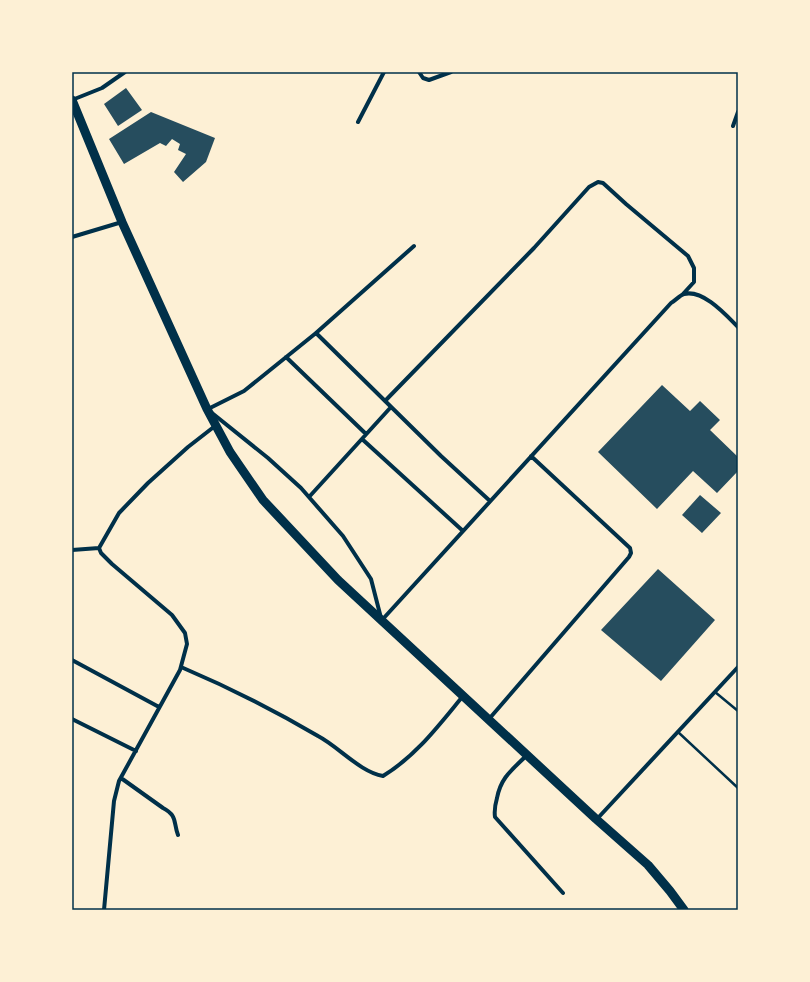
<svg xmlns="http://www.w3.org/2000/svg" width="810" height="982" font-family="'Open Sans',sans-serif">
<rect width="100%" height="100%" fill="#fdf0d5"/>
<path fill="#264d5e" d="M126,88L142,110L118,126L104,104Z
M151,112L215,138L206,162L183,182L174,172L186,154L178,150L180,144L172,139L166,146L160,143L124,164L109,139Z
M662,385L690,411L700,401L720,420L710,430L738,457V471L717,493L693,471L657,509L598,452Z
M700,495L721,513L702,533L682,515Z
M658,569L715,620L661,681L601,630Z"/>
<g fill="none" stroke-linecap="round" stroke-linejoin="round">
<path stroke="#003049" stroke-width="2.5" d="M715,692L738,711
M678,732L738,788"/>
<path stroke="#003049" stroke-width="4" d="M419,72L423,78L429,80L451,72
M72,100L102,88L125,72
M358,122L384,72
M733,126L738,112
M72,237L122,222
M316,333L441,456L490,501
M286,357L366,434
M385,401L534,248L589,187L598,182L603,183L626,204L688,256L694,268V282L683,294
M208,409L244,391L316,333L414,246
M212,413L268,458L301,488L343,536L371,579L381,618
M362,439L463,531
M309,497L391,407
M72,550L99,548
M382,620L671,303C675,301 680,295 684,294C703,289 726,315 738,327
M72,660L159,707
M181,667C228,687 274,710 318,736C339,747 360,772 383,776C416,756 439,725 463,696
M72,719L136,751
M489,719L629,557L631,553L630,548L531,456
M527,755C512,770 501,777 497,798C495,805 494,810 495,817L563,893
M121,778L163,808C178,816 173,822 178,835
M597,819L738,667
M104,910L114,801L119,781L180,670L187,644L185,633L172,615L112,564L101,553L99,548L119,513L148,483L188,447L215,426"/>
<path stroke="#003049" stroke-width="9" d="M72,100L122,222L207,409L230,452L263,500L338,580L596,819L648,865L670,891L684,910"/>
</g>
<rect width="810" height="982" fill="none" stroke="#fdf0d5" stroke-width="146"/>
<rect x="73" y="73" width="664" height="836" fill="none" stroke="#003049" stroke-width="1.5"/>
</svg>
